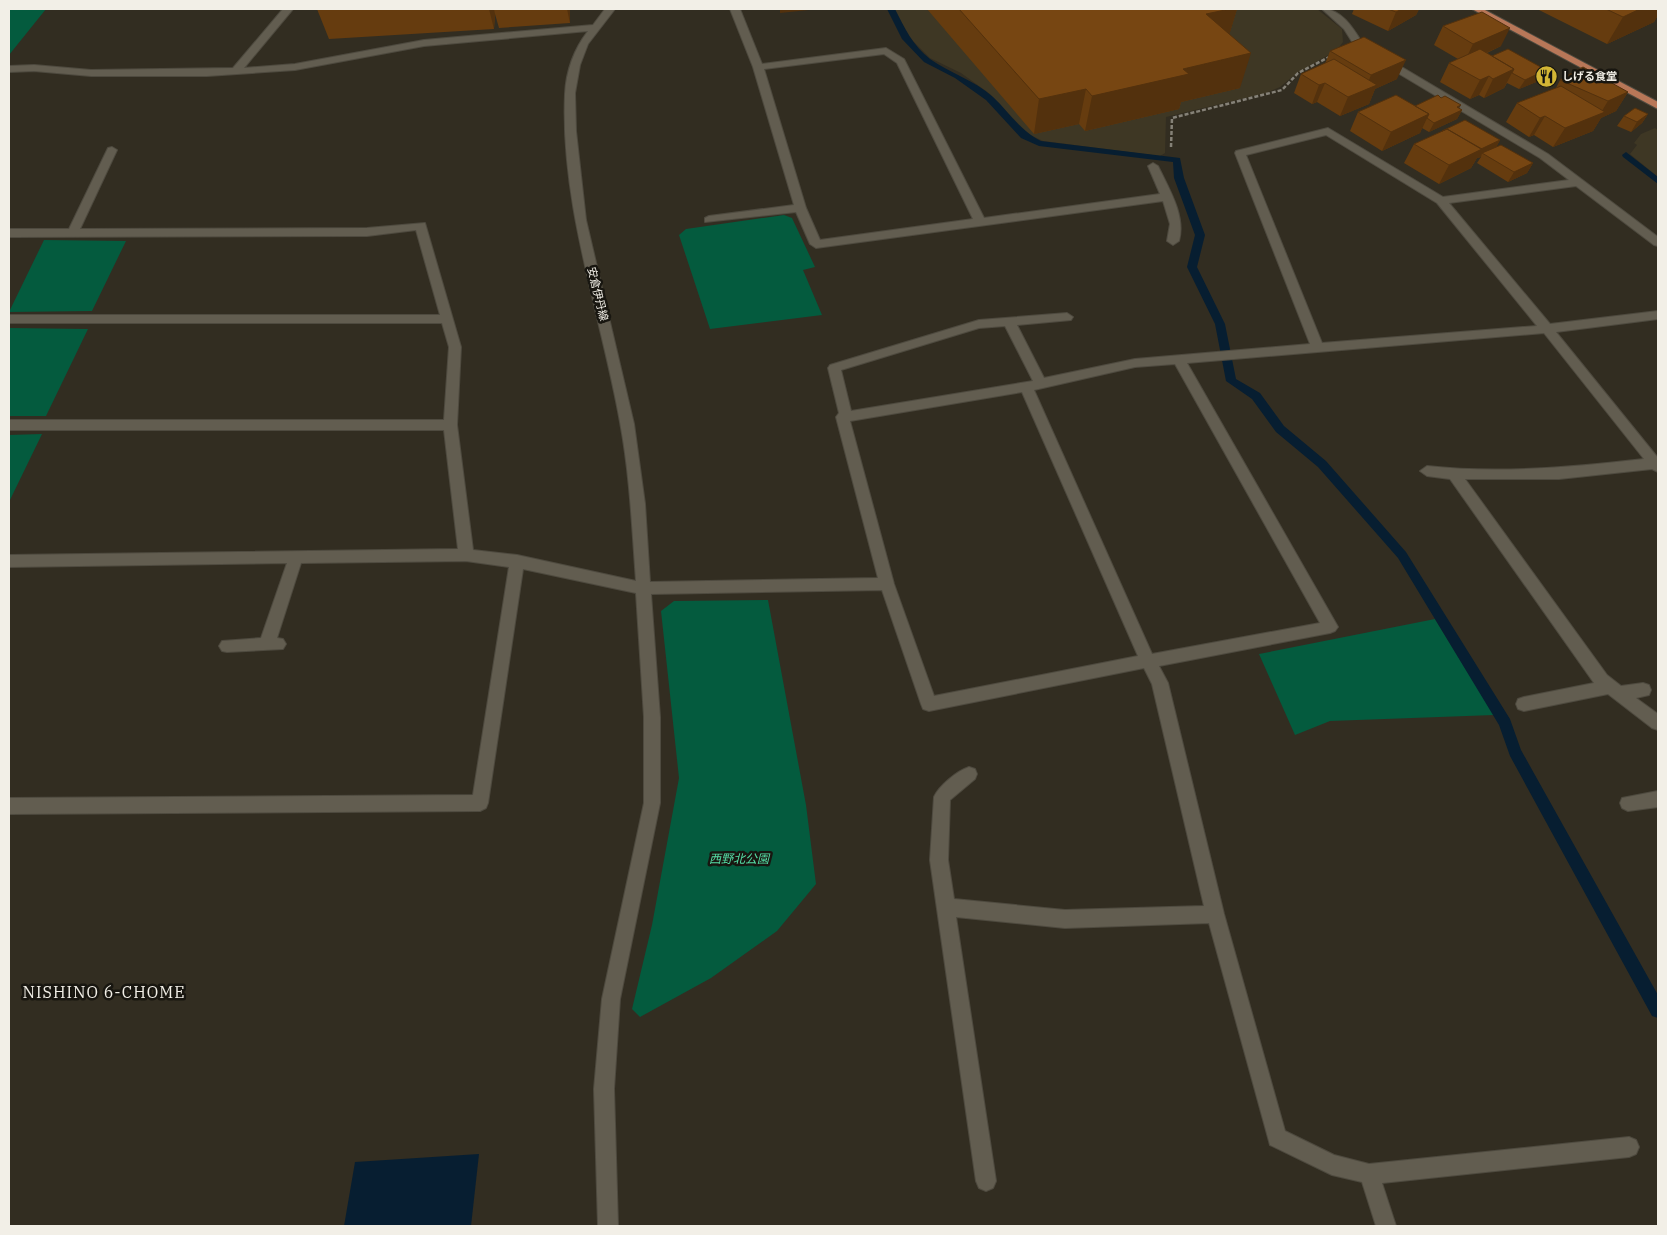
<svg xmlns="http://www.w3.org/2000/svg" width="1667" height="1235" font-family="'IBM Plex Serif','Noto Sans JP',serif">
<rect width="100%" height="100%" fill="#322d21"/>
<path fill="#3e3724" d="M894,9H1317L1342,29L1343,42L1337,50L1297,73L1280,87L1266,93L1166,117L1165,153L1160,156L1043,141L1028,134L990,94L961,73L930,58L908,36Z
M1655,128L1658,130V177L1630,154L1637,145L1634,143L1641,134Z"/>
<path fill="#045b3e" d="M9,9H46L9,55Z
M784,215L792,218L815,267L803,270L822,315L710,329L679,235L686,229Z
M44,240L126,241L92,311L9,312Z
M9,328L88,329L46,416H9Z
M42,434L9,502V435Z
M768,600L806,805L816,884L777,931L711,978L640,1017L632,1009L652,925L679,778L661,611L674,601Z
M1435,619L1494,715L1330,721L1295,735L1259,654Z"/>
<path fill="#071e31" d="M479,1154L471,1226H344L355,1162Z"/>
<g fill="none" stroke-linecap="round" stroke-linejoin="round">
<path fill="#071e31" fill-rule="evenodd" d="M887,9H895C904,27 913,46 930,59C950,73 974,80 993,97C1010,113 1019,130 1041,141L1180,158L1184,178L1205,235L1197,267L1225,324L1236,379L1260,393L1284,426L1326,461L1406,552L1510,719L1521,750L1658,995V1018L1652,1016L1510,756L1499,725L1398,558L1318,467L1276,432L1252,399L1226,381L1215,324L1187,267L1195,235L1174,178L1173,162L1039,146L1021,138L986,100L955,78L924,62L902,39Z
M1626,152L1658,177V184L1623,157L1622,155Z"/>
<defs>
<path id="minor" d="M283,9H293L244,68L295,64L424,40L593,25L605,9H615L588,44L580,65L575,93L576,131L586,220L634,424L645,504L650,582L878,578L836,417L839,413L828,368L830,365L979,320L1067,313L1073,317L1071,320L1017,325L1044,378L1135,359L1310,344L1235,153L1236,151L1328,128L1443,197L1569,180L1540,158L1356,48L1344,29L1322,9C1342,9 1353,28 1363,44L1548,154L1658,237V246L1654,245L1576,186L1449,203L1550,324L1658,311V319L1556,332L1658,458V472L1652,469L1559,479H1465L1607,675L1621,686L1643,683L1649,685L1651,690L1649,695L1636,698L1658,714V730L1652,728L1608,694L1524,711L1518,709L1516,704L1518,699L1524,697L1594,683L1450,479L1427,476L1420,471L1427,466C1500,474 1572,467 1644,459L1544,333L1187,363L1338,627L1335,631L1330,633L1159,666L1168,683L1224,914L1285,1131L1334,1155L1369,1164L1629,1137L1636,1140L1639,1147L1636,1154L1629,1157L1382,1183L1396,1226H1376L1362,1182L1332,1175L1270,1145L1209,923L1065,928L956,917L996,1181L993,1188L986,1191L979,1188L976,1181L930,860L934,797C939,786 957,771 969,767L975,769L977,774L975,779L950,800L948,860L954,899L1065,910L1204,906L1152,684L1144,668L929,711L923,709L921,704L882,590L651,594L660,717V803L620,999L614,1089L618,1226H598L594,1089L602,999L644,803V717L636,593L523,569L488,803L486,808L480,811L9,814V798L473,795L509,567L466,561L301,563L277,638L283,639L286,644L283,649L227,652L222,651L219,646L222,641L261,638L287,563L9,567V555L458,549L444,430H9V420H444L449,347L442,323H9V315H440L416,230L367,236L9,237V229H69L108,148L112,147L117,150L80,229L367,228L425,223L461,347L457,425L473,550L517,555L636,581C632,528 630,475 620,422C601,315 560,205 565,94C566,72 574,49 588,31L424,46L295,70L207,76H91L34,71L9,72V66L34,65L91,70L233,68ZM1326,135L1437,203L1537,326L1322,343L1246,155ZM1005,326L1033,381L851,411L841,370L979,328ZM1175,364L1320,623L1152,654L1034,390L1135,367ZM1022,392L1138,656L934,696L894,584L850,421Z
M730,9H740L762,64L886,48L904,59L984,218L1160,194L1148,166L1153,163L1158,166C1169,189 1186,216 1179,241L1173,245L1167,241L1170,224L1163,201L816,248L810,244L796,212L705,222V218L709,216L794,205L753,67ZM884,54L897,63L973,219L820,240L806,208L764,69Z
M1658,791V807L1628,811L1622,808L1620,803L1622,798Z"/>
<path id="major" d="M1472,9H1483L1658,102V109Z"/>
</defs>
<use href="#minor" stroke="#4e4a3f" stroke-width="2"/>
<use href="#major" stroke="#4e4a3f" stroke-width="2"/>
<path stroke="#858177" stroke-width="2.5" stroke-dasharray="4 2" stroke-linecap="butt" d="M1171,147L1172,118L1282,90L1298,73L1329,57"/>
<use href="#minor" fill="#625d50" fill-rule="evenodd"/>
<use href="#major" fill="#b87758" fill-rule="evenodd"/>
</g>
<path fill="#663c0f" d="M317,9H570V23L499,28L495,14L494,29L329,39Z
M927,9H1237L1229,35L1240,88L1181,102L1179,109L1085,131L1079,124L1034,134Z
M1354,9H1419L1416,15L1388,31L1352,14Z
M1537,9H1658V15L1654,22L1607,44Z
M1443,26L1501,46L1487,53L1492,56L1546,70L1541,80L1519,89L1507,83L1504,88L1484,98L1479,95L1470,99L1440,82L1449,63L1458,59L1434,45Z
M1330,51L1397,79L1375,89L1369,104L1340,116L1317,102L1312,104L1294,93L1301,74L1325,64Z
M1560,80L1628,92L1616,111L1601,118L1593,131L1553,147L1534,135L1529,137L1506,122L1517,103L1556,88Z
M1415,106L1459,108L1462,110L1457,119L1429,132L1422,128L1420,133L1382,151L1350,131L1358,112Z
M1648,114L1642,123L1631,132L1617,126L1624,116Z
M1500,140L1496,147L1533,163L1527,173L1508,182L1477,163L1481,157L1477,158L1471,168L1439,184L1404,163L1414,144Z"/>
<path fill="#53310d" d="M489,9H496H494L495,14L494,29Z
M567,9H570V23Z
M780,9H818L780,13Z
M1230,9H1237L1227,42L1206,14Z
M1402,9H1419L1416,15L1388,31L1396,12Z
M1640,9H1658V15L1654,22L1607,44L1623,17Z
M1510,28L1501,46L1464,63L1473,44Z
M1251,53L1240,88L1181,102L1179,109L1085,131L1092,96L1183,69Z
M1406,60L1397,79L1375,89L1369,104L1340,116L1348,97L1365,90L1371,75Z
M1514,69L1504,88L1484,98L1493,79Z
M1546,70L1541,80L1519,89L1525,80Z
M1489,76L1479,95L1470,99L1480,80Z
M1325,83L1317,102L1312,104L1319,85Z
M1086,89L1079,124L1034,134L1039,99Z
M1628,92L1616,111L1601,118L1593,131L1553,147L1565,128L1600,114L1608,101Z
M1461,105L1457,112L1462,110L1457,119L1429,132L1434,123L1457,107Z
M1429,114L1420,133L1382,151L1391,132Z
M1648,114L1642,123L1631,132L1637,122Z
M1545,116L1534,135L1529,137L1540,118Z
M1500,140L1495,150L1482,153L1481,157L1477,158L1471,168L1439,184L1449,165Z
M1533,163L1527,173L1508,182L1514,172Z"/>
<path fill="#774612" stroke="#53310d" d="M959,9H1230L1206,14L1251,53L1183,69L1189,74L1092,96L1086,89L1039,99Z
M1388,9H1402L1396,12Z
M1606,9H1640L1623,17Z
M1482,12L1510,28L1473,44L1443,26Z
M1364,37L1406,60L1371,75L1330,51Z
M1480,49L1514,69L1493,79L1489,76L1480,80L1449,63Z
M1508,49L1546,70L1525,80L1512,73L1514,69L1492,56Z
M1334,59L1377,85L1348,97L1325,83L1319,85L1301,74Z
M1583,67L1628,92L1608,101L1560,80Z
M1561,86L1605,112L1565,128L1545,116L1540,118L1517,103Z
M1396,95L1429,114L1391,132L1358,112Z
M1438,95L1441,98L1445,96L1461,105L1457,107L1462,110L1434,123L1427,118L1429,114L1415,106Z
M1635,108L1648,114L1637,122L1624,116Z
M1465,120L1500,140L1481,149L1447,129L1442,131Z
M1447,129L1482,149L1449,165L1414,144Z
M1501,145L1533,163L1514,172L1482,153Z"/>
<defs>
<symbol id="restaurant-disc" viewBox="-11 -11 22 22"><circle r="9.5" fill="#d3b635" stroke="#181610"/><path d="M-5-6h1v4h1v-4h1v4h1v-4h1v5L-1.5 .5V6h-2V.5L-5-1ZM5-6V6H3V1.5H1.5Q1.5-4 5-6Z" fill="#111"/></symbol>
</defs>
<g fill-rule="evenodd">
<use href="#restaurant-disc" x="1534" y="64" width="25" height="25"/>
</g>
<g text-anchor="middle" stroke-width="5" stroke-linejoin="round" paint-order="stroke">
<g font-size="11" font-weight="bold" fill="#f2efe7" stroke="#181610" text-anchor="start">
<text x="1562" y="80">しげる食堂</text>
</g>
<g font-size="11" fill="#f2efe7" stroke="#181610">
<text transform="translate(598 294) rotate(76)" y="4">安倉伊丹線</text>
</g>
<g font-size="12" font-style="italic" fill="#55dea6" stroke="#181610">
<text x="739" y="863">西野北公園</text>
</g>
<g font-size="16" letter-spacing="1" fill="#f2efe7" stroke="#181610">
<text x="104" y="998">NISHINO 6-CHOME</text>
</g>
</g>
<rect width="1667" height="1235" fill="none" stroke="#f2efe7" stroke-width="20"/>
</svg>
